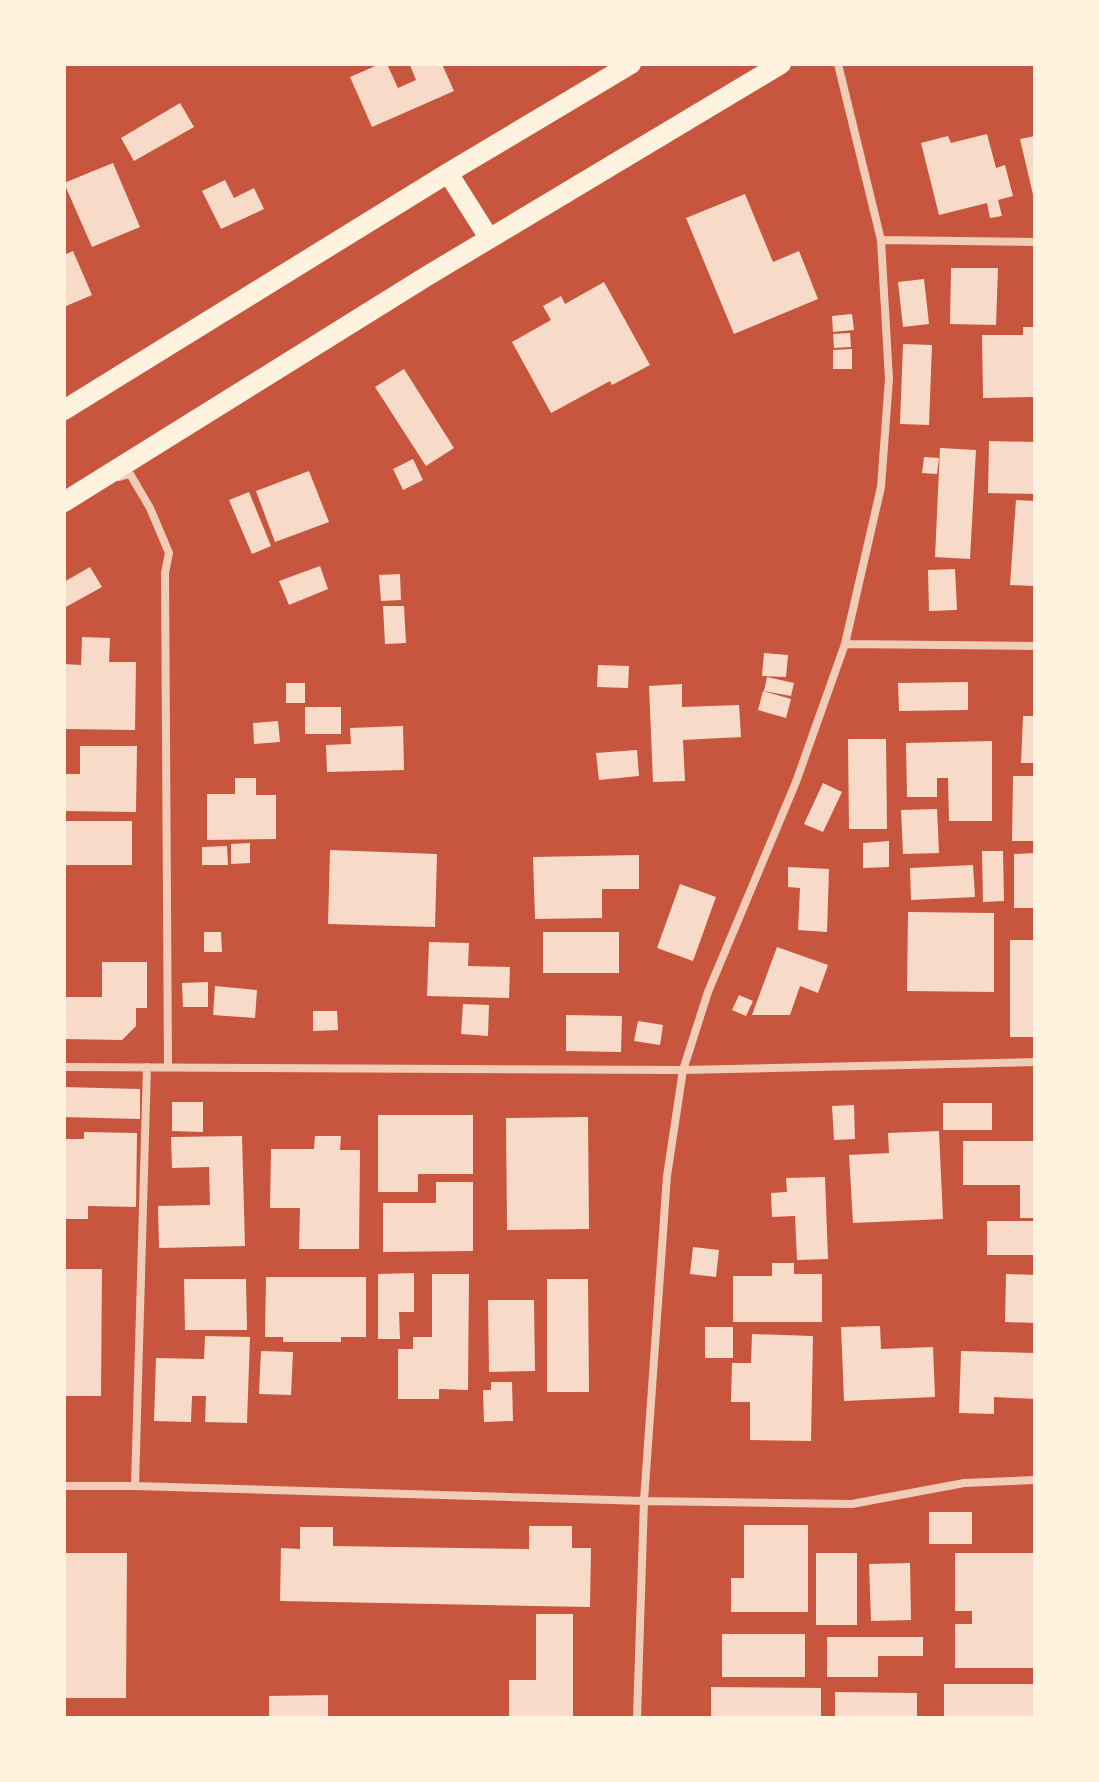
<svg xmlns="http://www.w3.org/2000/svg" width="1099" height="1782" font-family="'Asap Condensed',sans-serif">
<rect width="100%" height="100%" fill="#c8553d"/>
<path fill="#f7dbc8" d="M380,64H387L398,88L416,80L410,65L442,64L454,91L372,127L350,77Z
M180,103L194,127L134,161L121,138Z
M987,134L996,168L1005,165L1013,196L998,200L1002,216L990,218L987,203L939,215L921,143L948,136L951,143Z
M1035,136V198L1034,199L1020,139Z
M113,163L140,227L92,247L64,183Z
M225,180L234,198L254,188L264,209L221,229L202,191Z
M745,194L773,262L799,251L818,299L734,334L686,218Z
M73,251L92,295L64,307V255Z
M951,268H998L996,325L950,324Z
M924,279L929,324L903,327L898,282Z
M604,282L650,365L612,385L610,381L551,413L512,342L551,320L543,306L561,296L565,304Z
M852,314L854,330L833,332L832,316Z
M1023,327H1035V397L983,398L982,335H1023Z
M850,333L851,347L834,348L833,334Z
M903,344L932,345L929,425L900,424Z
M852,349V369H833V350Z
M404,369L454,448L426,466L375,387Z
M989,441L1035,442V494L988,493Z
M940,448L976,450L970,559L935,557Z
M924,457L939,458L937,474L922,473Z
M413,459L423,480L403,490L393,469Z
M309,471L329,522L275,542L256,491Z
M249,492L271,546L252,554L229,500Z
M1016,500L1035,501V586L1010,585Z
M320,566L328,589L289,605L279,581Z
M90,567L102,587L64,608V582Z
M955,569L957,610L929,611L928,570Z
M400,574L401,600L381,601L379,575Z
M383,606H404L406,643L385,644Z
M82,637L110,638L109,662H136L135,730L64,729V664L81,665Z
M764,653L788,655L786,677L762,676Z
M598,665L629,666L628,688L597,687Z
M767,677L794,683L791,696L764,691Z
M968,682V710L899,711L898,683Z
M286,683H305V703H286Z
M682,684V707L739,705L741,737L683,740L685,781L653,782L649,686Z
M763,691L791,699L786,718L758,710Z
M305,707H341V734H305Z
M1023,716H1035V763H1021Z
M278,721L280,742L254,744L253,723Z
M403,726L404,770L327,772L326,745L351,744L350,728Z
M848,739H886L887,829H849Z
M992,741V821H949L948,778H937V797H907L906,743Z
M80,746H137L136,812L64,811V774H80Z
M637,750L639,776L599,780L596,753Z
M1013,776H1035V841H1012Z
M235,778H256V795H276V839L207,840V794H235Z
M823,783L842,792L823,832L804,824Z
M937,809L939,853L903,854L901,810Z
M64,821H132V865H64Z
M889,841V867L863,868V843Z
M250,843V863L231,864V844Z
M227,846L228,865H202V847Z
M330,850L437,854L435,927L328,924Z
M982,851H1003L1004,901L983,902Z
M1035,853V908H1014V854Z
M639,855V889H602V918L535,919L533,857Z
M973,865L975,897L911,900L910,868Z
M788,867L829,869L827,932L798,930L800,888L788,887Z
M680,884L716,897L693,961L657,948Z
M908,912L994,913V992L907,991Z
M204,932H221L222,952H204Z
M543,932H619V973H543Z
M1010,940H1035V1037H1010Z
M429,942L469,943L468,966L510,967L509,998L427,996Z
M777,947L828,965L818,993L800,986L790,1015H752Z
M102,962H147V1008H136V1026L122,1040L64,1039V997H102Z
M208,982V1007H183L182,983Z
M215,986L257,990L255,1018L213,1015Z
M739,995L753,1001L746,1016L732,1010Z
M463,1004L489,1005L488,1036L461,1034Z
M313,1011H337L338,1030L313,1031Z
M566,1015L622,1016L621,1052L566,1051Z
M638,1021L663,1025L660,1045L634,1041Z
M64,1087L140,1089V1119L64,1117Z
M172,1102H203V1132L172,1131Z
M943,1103H992V1130H943Z
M854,1105L855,1139L834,1140L832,1106Z
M378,1115H473V1174H418V1192H378Z
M588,1117L589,1229L507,1230L506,1118Z
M939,1131L943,1219L853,1223L849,1155L889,1153L888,1133Z
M84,1132L137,1133L136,1207L88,1206V1219H65L64,1139H84Z
M242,1136L245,1246L159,1248L158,1206L210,1205L209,1167L172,1168L171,1137Z
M315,1136H341L340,1150H360L359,1249H299L300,1208H270L271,1149H314Z
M963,1141H1035V1218H1020V1185H963Z
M825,1177L828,1259L797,1260L795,1216L772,1217L771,1193L787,1192L786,1178Z
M436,1182H473V1251L383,1252V1203H436Z
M987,1221H1035V1255H987Z
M693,1247L719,1250L716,1277L690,1274Z
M772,1263H794V1274H822V1322H733V1276H772Z
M64,1269H102L101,1396H64Z
M414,1273V1312H399L400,1339H378V1274Z
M432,1274H469L468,1390L439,1389V1399H398V1349H413V1337H432Z
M1006,1274L1035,1275V1323L1005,1322Z
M266,1277H366V1337H341V1342H283V1337H265Z
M184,1279H246L247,1330H185Z
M547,1279H588L589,1392H547Z
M488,1300H534L535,1371L489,1372Z
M880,1326L881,1349L933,1347L935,1397L844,1401L841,1327Z
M705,1327H733V1358H705Z
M752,1334L813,1336L811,1441L750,1440V1402H731L732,1363H751Z
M205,1336L250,1337L247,1423L205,1422L206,1396H192L191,1422L154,1421L156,1358L204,1359Z
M261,1351L293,1352L291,1395L259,1394Z
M961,1351L1035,1353V1399L994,1397V1414L959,1413Z
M491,1382H512L513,1421L484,1422L483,1390H491Z
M929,1512H972V1544H929Z
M744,1525H808V1612H731V1578H744Z
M529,1526H572V1548H591L590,1607L280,1601L281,1548L300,1549V1527H333V1546L529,1549Z
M64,1553H127L126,1698H64Z
M816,1553H857V1625H816Z
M955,1553H1035V1668H955V1624H972V1611H955Z
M910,1563L911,1620L871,1621L869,1564Z
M536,1614H573V1718H509V1680H536Z
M722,1634H805V1677H722Z
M827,1637H923V1656H878V1677H827Z
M944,1684H1035V1718H944Z
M711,1687L821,1688V1718H711Z
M835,1692L917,1693V1718H835Z
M328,1695V1718H269V1696Z"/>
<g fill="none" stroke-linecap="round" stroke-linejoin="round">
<path stroke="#f1ccb7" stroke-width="8" d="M881,240L1035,242
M119,477L130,474L150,508L169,553L165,573L168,1068
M845,644L1035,646
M64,1067L683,1070L1035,1062
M64,1486H135L644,1501L852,1504L964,1483L1035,1480
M135,1486L147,1067
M637,1718L644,1501L667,1176L683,1070L708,992L796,782L845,644L881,487L889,379L881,240L838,64"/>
<path stroke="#fff3e0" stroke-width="20" d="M448,173L489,238
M64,410L448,173L631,64
M64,502L427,276L781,64"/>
</g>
<rect width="1099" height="1782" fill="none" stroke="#fff3e0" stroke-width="132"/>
</svg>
